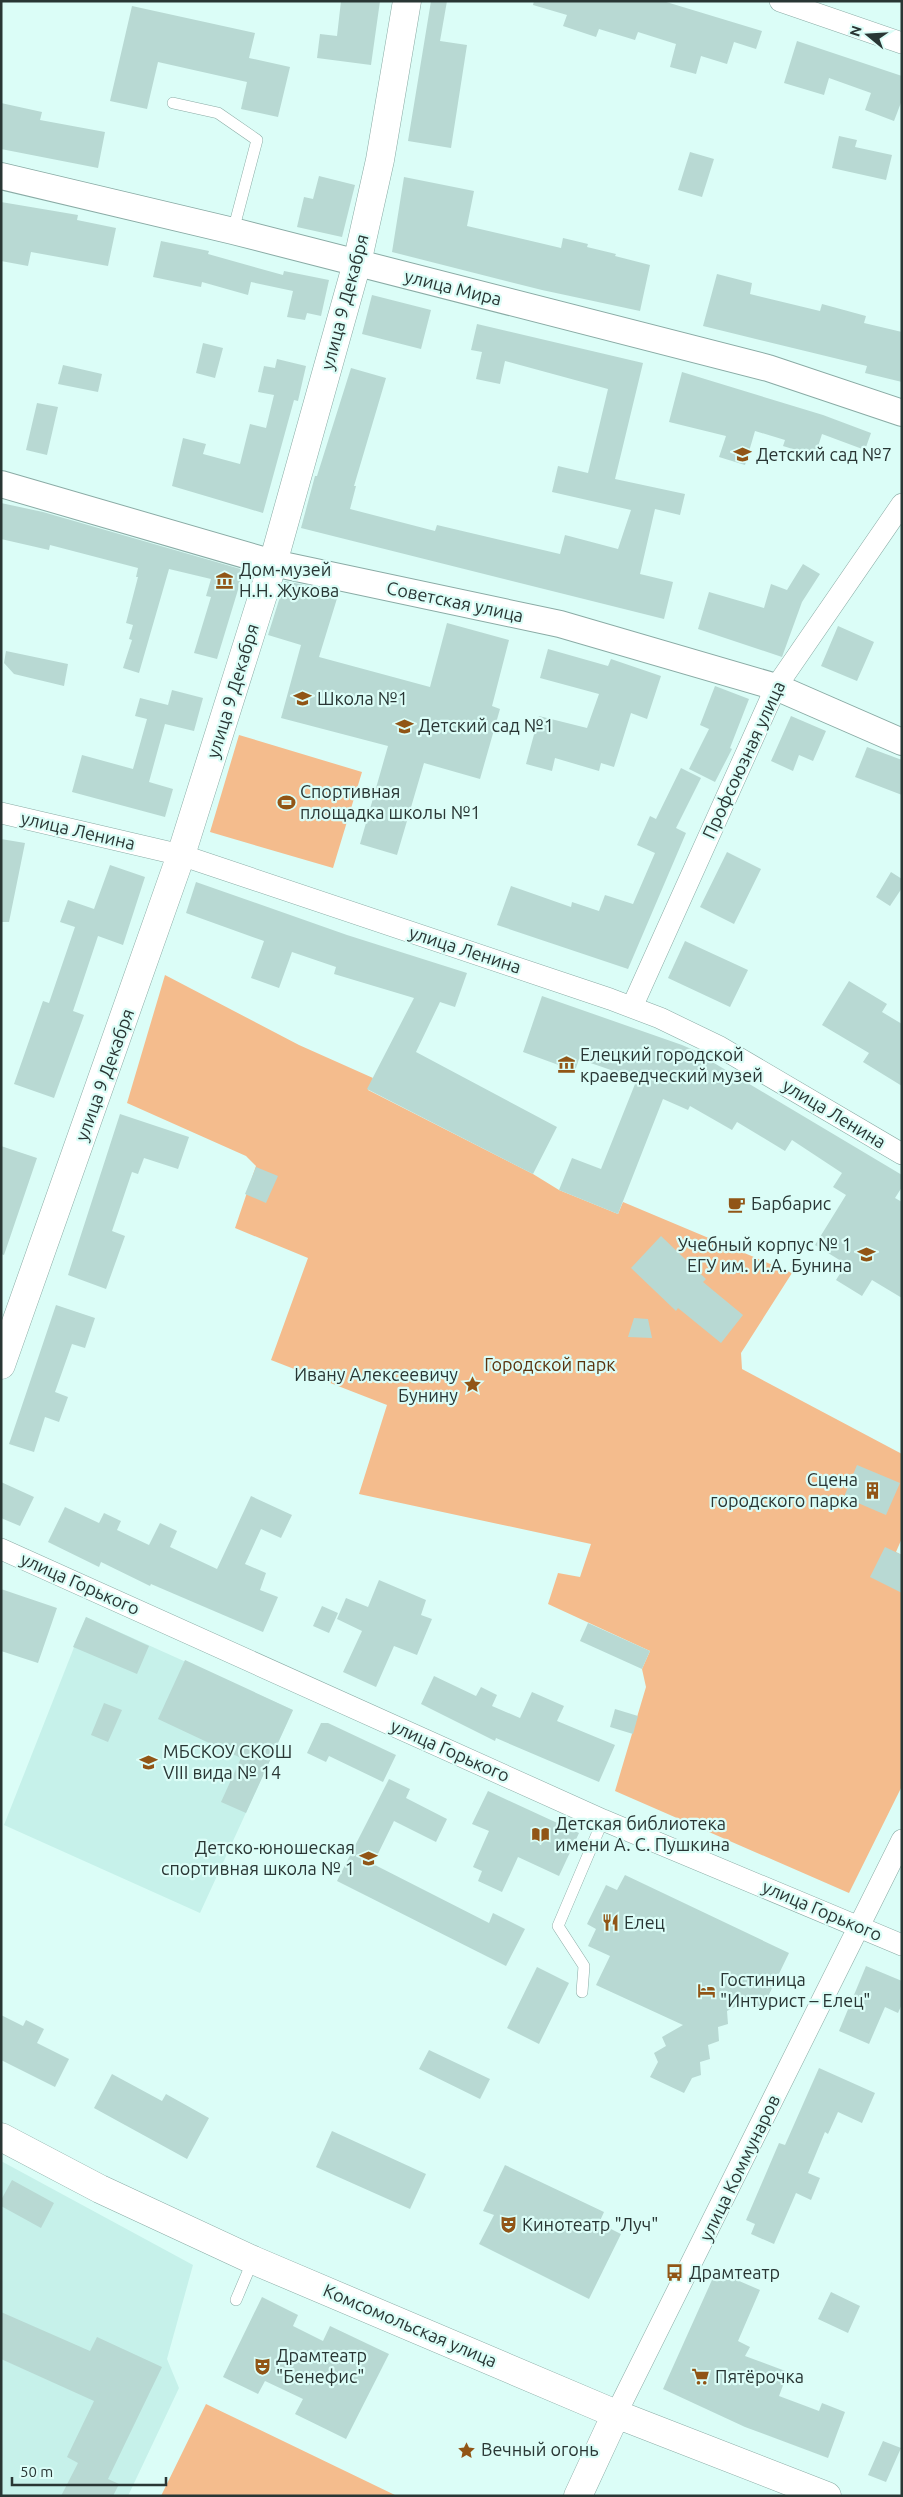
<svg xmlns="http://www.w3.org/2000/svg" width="903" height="2497" font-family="Ubuntu,sans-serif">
<rect width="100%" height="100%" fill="#dbfdf7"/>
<path fill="#c6f1ea" d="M86,1617L293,1710L200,1913L4,1825Z
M1,2161L193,2265L167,2359L179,2388L128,2496H1Z"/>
<path fill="#f4bc8d" d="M239,735L362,772L333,868L210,832Z
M165,975L299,1045L373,1078L368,1090L533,1174L559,1190L618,1214L623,1202L792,1273L741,1353L742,1369L902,1454V1538L896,1552L902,1555V1786L849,1893L615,1791L646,1687L642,1669L650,1651L548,1604L558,1573L580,1577L591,1544L359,1494L387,1405L271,1360L308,1258L235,1228L256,1166L246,1156L127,1103Z
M206,2404L397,2496H161Z"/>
<path fill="#b8d9d3" d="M341,1H380L371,65L317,58L320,34L337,36Z
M431,1H447L440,41L467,45L451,148L408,141Z
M534,1H663L762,31L756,49L734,42L727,64L701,56L696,74L670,67L676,44L638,32L635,40L599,29L596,37L563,26L567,15L533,5Z
M132,6L255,33L249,58L290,67L278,117L241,109L247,82L158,62L147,109L110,101Z
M797,41L902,76V100L894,121L865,110L871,93L829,78L824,95L784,83Z
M1,103L42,112L40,120L105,132L98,168L1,149Z
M839,136L857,140L855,147L892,155L886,180L832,168Z
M690,152L714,159L702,197L678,190Z
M319,176L355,185L342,237L297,227L304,197L313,199Z
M404,177L474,191L467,226L561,248L563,238L588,244L587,247L616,254L615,256L650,265L640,311L542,290L392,252Z
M1,202L78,215L77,220L116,228L108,266L31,252L28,266L1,261Z
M161,241L209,251L208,254L283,275L284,271L329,280L321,316L307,313L305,320L287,317L293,291L251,282L248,295L202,282L201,287L153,277Z
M717,274L752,283L750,294L820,311L822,304L866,316L864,323L902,332V382L865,373L867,366L703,326Z
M372,295L431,310L421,349L362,334Z
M477,324L643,363L615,479L685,494L680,515L655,509L640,574L673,582L664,619L301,528L315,476H317L351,368L386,378L354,486H356L350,509L435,531L437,525L560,554L565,535L618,549L631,510L552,492L558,466L588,473L608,389L505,361L500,384L476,379L482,352L471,350Z
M203,343L223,348L215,378L196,373Z
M277,359L306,366L298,401L294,400L263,513L172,486L183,438L206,444L203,454L240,464L250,424L266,428L274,395L258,392L264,366L275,368Z
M63,365L102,374L98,392L58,384Z
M682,372L823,415L871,433L865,450L822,434L815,456L783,446L785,440L755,431L745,465L719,457L726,436L669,422Z
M37,403L58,407L47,455L26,450Z
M1,503L43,512L244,570L217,659L194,653L211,597L206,596L211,579L169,569L139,673L123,668L132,640L129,639L133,625L126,623L138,577H136L138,568L50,545L49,550L1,539Z
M803,564L820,574L802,602L782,657L698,629L709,592L764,608L771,584L787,590Z
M285,581L339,592L319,657L430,687L447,623L509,640L492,706L500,709L480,779L424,763L397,855L360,844L388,746L281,718L301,645L268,635Z
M838,626L874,642L857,681L821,666Z
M548,649L608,666L611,659L661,676L647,719L631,713L614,767L601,763L599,771L555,758L552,771L526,764L539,716L587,728L599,694L540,678Z
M6,651L68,664L64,686L14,674L4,663Z
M715,686L749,699L730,748L732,749L715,782L689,769L709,729L700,725Z
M172,690L203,698L194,731L165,724L149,782L173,789L165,817L72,792L82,755L133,769L147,719L135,716L140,698L168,705Z
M791,716L826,731L813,761L799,755L793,771L771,761Z
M867,747L902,760V795L855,777Z
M681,768L701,778L676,828L686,833L628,969L497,925L511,886L571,907L572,902L599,911L605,895L633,904L655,853L637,845L650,816L656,819Z
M1,839L25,843L9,922H1Z
M727,852L761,869L734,924L700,907Z
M110,865L145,877L123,945L98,936L73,1011L84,1015L54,1098L14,1084L43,1001L49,1003L75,927L60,922L68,900L94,909Z
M891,872L902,879V888L890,906L876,897Z
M196,882L347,935L467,973L455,1007L440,1002L416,1052L557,1127L533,1174L367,1089L414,998L334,974L336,967L292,952L279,988L251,978L264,941L186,913Z
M685,941L748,970L730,1007L668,978Z
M849,981L887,1004L882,1012L902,1024V1086L863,1062L869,1053L822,1025Z
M542,996L682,1045L710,1057L709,1060L902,1175V1187L895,1198L902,1202V1298L872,1280L862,1296L836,1280L846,1264L815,1245L846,1195L833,1187L842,1173L792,1140L785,1151L737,1122L732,1130L690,1106L688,1110L663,1099L618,1214L559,1190L572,1158L601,1169L637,1079L579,1059L575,1071L523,1052Z
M120,1114L189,1137L178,1169L144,1158L138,1174L132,1172L112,1231L125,1236L106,1289L68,1275Z
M1,1146L37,1158L4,1255L1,1254Z
M256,1167L278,1176L266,1203L245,1194Z
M661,1236L706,1279L703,1282L743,1315L721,1343L678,1308L676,1311L631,1268Z
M56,1305L95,1318L85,1348L72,1344L55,1392L68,1397L59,1422L45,1417L34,1452L9,1444Z
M634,1318L648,1319L652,1338L628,1337Z
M857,1465L900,1483L886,1515L844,1497Z
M1,1482L34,1497L20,1526L1,1518Z
M251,1496L292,1515L281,1538L261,1529L245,1564L266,1573L260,1590L278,1597L263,1632L151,1584L150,1586L101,1562L99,1567L48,1542L65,1507L99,1523L104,1513L121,1521L117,1530L149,1545L160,1523L177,1531L170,1547L217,1569Z
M885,1547L902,1555V1593L870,1577Z
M379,1580L426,1600L421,1615L432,1619L417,1655L394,1646L376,1687L343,1672L362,1631L337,1619L346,1598L368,1607Z
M1,1589L57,1608L38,1663L1,1651Z
M322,1606L338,1613L329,1633L313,1626Z
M86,1617L149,1646L137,1674L73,1647Z
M588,1623L650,1651L642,1669L580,1641Z
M185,1660L293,1710L246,1813L221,1802L241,1758L158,1719Z
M434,1676L476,1696L481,1687L497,1695L492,1706L520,1718L532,1692L564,1706L557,1721L615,1745L599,1782L496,1738L495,1741L421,1704Z
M104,1703L122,1710L108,1742L91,1735Z
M615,1709L638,1716L633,1734L610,1727Z
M321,1723H328L396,1755L383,1782L329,1756L326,1762L307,1753Z
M389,1779L410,1789L406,1798L447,1819L436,1842L394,1821L373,1864L489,1923L493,1913L525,1929L506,1966L337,1881Z
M488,1791L579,1833L559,1876L518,1857L502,1892L478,1881L482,1871L473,1867L489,1831L472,1824Z
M625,1875L789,1953L762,2009L746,2001L727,2011L728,2024L718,2027L719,2041L708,2045L710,2059L700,2062L701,2075L692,2078L684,2093L650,2077L658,2062L654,2053L666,2046L662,2037L683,2025L596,1985L610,1956L588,1946L596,1929L587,1924L606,1885L617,1890Z
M866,1966L902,1981V2004L898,2013L885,2007L869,2044L839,2031Z
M537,1967L569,1983L539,2044L507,2028Z
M1,2015L23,2026L26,2020L44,2029L37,2043L69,2059L55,2087L1,2060Z
M429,2050L490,2079L480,2099L419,2069Z
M819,2068L875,2093L862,2123L838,2112L828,2134L825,2132L808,2173L820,2178L811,2200L796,2193L774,2244L751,2234L755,2224L746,2220L779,2143L785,2145Z
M112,2074L162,2101L166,2094L209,2118L187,2159L94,2108Z
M332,2131L426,2174L410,2209L316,2167Z
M505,2165L604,2212L599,2223L621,2234L589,2299L479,2244L494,2215L483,2211Z
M12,2180L54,2203L41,2228L1,2206V2200Z
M716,2271L760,2290L738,2341L750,2347L745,2356L788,2372L779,2396L819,2411L822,2403L845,2412L828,2458L745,2427L663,2389Z
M831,2292L860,2306L848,2333L818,2319Z
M262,2297L298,2315L293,2326L323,2341L330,2326L389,2354L346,2439L295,2414L303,2399L265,2381L258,2394L223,2377Z
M1,2312L90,2351L97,2337L162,2367L108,2479L119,2484L113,2496H61L78,2463L67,2457L94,2401L1,2359Z
M883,2441L901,2448L886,2482L868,2475Z"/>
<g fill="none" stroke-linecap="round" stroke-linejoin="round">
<defs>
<path id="service" d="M173,103L218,113L257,140L233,231
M582,1992L584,1966L558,1926L603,1820
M236,2300L253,2260"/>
<path id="minor" d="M780,1L902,43
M1,813L181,855L610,999L660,1018L720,1047L902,1154
M632,1007L776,687L902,504
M1,1549L603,1820L902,1945
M616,2414L902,1840"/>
<path id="tertiary" d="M1,176L233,231L768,368L902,413
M1,484L273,563L560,624L776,687L902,742"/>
<path id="secondary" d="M1,1365L181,855L273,563L357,263L380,160L407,1
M1,2137L100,2189L253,2260L616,2414L827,2496
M578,2496L616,2414"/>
</defs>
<use href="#service" stroke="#8aaba5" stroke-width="12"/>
<use href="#minor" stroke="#8aaba5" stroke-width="22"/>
<use href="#tertiary" stroke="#8aaba5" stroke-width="28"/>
<use href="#secondary" stroke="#8aaba5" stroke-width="29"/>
<use href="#service" stroke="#fff" stroke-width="11"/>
<use href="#minor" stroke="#fff" stroke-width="21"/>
<use href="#tertiary" stroke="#fff" stroke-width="26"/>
<use href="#secondary" stroke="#fff" stroke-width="28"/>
</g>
<defs>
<symbol id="school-bare" viewBox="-9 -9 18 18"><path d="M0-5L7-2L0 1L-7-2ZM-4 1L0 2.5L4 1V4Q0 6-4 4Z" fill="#915516" stroke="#dbfdf7" stroke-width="2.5" paint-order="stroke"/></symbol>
<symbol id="museum-bare" viewBox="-9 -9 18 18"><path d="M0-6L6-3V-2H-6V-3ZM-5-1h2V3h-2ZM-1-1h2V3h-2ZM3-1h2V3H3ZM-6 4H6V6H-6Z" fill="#915516" stroke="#dbfdf7" stroke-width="2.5" paint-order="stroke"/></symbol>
<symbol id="stadium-bare" viewBox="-9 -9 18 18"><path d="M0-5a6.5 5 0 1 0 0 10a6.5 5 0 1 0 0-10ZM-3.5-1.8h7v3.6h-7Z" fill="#915516" stroke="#dbfdf7" stroke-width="2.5" paint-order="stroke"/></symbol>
<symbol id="cafe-bare" viewBox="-9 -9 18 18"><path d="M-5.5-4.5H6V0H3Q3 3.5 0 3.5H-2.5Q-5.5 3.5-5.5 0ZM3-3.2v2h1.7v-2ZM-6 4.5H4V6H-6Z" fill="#915516" stroke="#dbfdf7" stroke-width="2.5" paint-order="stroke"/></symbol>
<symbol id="university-bare" viewBox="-9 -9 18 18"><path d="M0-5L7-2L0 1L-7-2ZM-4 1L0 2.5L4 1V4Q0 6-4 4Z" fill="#915516" stroke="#dbfdf7" stroke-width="2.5" paint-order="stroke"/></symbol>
<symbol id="sight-bare" viewBox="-9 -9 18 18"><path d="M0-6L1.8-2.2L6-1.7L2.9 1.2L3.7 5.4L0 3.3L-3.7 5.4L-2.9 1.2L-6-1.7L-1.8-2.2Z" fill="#915516" stroke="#dbfdf7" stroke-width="2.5" paint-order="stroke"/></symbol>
<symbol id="building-bare" viewBox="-9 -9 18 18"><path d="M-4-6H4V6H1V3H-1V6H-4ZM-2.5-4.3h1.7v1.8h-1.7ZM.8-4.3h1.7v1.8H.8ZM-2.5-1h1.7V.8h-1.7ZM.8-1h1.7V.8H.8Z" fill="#915516" stroke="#dbfdf7" stroke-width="2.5" paint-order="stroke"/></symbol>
<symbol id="library-bare" viewBox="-9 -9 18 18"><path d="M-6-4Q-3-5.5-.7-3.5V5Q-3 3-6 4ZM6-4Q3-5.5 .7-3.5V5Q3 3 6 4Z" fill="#915516" stroke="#dbfdf7" stroke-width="2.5" paint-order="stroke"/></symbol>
<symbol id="restaurant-bare" viewBox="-9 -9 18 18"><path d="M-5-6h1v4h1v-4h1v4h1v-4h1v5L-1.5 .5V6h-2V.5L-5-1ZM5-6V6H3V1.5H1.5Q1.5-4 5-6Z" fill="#915516" stroke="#dbfdf7" stroke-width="2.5" paint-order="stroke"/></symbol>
<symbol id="hotel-bare" viewBox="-9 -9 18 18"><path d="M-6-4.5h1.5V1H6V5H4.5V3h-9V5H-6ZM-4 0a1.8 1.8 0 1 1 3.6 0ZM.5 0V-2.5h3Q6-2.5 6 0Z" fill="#915516" stroke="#dbfdf7" stroke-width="2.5" paint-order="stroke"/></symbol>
<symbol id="theatre-bare" viewBox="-9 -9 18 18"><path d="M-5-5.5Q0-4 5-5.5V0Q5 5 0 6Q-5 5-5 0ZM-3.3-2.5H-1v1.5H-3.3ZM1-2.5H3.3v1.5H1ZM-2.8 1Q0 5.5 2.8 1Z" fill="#915516" stroke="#dbfdf7" stroke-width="2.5" paint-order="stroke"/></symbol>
<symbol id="bus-bare" viewBox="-9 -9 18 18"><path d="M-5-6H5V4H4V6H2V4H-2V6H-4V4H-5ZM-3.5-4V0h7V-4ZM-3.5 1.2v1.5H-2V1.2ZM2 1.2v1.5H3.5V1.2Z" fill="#915516" stroke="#dbfdf7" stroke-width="2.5" paint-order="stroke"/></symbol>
<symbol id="supermarket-bare" viewBox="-9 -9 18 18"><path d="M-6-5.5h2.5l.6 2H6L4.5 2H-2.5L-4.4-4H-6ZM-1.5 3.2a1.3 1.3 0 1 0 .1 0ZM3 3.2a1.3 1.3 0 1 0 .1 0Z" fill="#915516" stroke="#dbfdf7" stroke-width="2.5" paint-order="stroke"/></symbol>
</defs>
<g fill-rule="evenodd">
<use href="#school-bare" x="730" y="442" width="25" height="25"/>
<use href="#museum-bare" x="212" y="568" width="25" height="25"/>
<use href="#school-bare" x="290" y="686" width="25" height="25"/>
<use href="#school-bare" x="392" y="714" width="25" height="25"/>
<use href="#stadium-bare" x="274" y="790" width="25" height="25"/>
<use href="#museum-bare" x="554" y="1052" width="25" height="25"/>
<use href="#cafe-bare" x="724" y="1192" width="25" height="25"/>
<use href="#university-bare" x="854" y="1242" width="25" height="25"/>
<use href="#sight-bare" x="460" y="1372" width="25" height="25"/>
<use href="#building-bare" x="860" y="1478" width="25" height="25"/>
<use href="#school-bare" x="136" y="1750" width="25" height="25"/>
<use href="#library-bare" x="528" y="1822" width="25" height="25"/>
<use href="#school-bare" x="356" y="1846" width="25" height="25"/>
<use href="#restaurant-bare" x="598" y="1910" width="25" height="25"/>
<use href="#hotel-bare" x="694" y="1978" width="25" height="25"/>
<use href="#theatre-bare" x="496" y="2212" width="25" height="25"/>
<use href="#bus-bare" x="662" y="2260" width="25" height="25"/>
<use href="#theatre-bare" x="250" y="2354" width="25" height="25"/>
<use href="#supermarket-bare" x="688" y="2364" width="25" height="25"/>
<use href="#sight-bare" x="454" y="2438" width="25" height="25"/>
</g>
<g text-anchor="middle" stroke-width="4.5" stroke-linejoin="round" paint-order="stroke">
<g font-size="18" fill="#293634" stroke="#dbfdf7">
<text transform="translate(453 288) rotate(14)" y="6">улица Мира</text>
<text transform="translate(345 302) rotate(-75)" y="6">улица 9 Декабря</text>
<text transform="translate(455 602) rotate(12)" y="6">Советская улица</text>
<text transform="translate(233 691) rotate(-73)" y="6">улица 9 Декабря</text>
<text transform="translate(744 760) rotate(-65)" y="6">Профсоюзная улица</text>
<text transform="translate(78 831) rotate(13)" y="6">улица Ленина</text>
<text transform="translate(465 950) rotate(18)" y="6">улица Ленина</text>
<text transform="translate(105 1075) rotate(-70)" y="6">улица 9 Декабря</text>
<text transform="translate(834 1114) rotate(31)" y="6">улица Ленина</text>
<text transform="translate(80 1584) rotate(24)" y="6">улица Горького</text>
<text transform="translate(450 1751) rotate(24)" y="6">улица Горького</text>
<text transform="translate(822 1911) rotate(23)" y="6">улица Горького</text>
<text transform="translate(740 2168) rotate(-64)" y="6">улица Коммунаров</text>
<text transform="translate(410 2326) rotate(23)" y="6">Комсомольская улица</text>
</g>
<g font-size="18" fill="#293634" stroke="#dbfdf7" text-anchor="start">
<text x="756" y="461">Детский сад №7</text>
<text x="239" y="576">Дом-музей<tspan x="239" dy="21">Н.Н. Жукова</tspan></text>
<text x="317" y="705">Школа №1</text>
<text x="418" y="732">Детский сад №1</text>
<text x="300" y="798">Спортивная<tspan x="300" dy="21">площадка школы №1</tspan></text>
<text x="580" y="1061">Елецкий городской<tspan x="580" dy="21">краеведческий музей</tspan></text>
<text x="751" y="1210">Барбарис</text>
<text x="852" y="1251" text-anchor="end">Учебный корпус № 1<tspan x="852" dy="21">ЕГУ им. И.А. Бунина</tspan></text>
<text x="458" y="1381" text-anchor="end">Ивану Алексеевичу<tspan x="458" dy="21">Бунину</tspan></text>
<text x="858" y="1486" text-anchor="end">Сцена<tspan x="858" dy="21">городского парка</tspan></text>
<text x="163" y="1758">МБСКОУ СКОШ<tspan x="163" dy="21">VIII вида № 14</tspan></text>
<text x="555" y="1830">Детская библиотека<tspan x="555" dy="21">имени А. С. Пушкина</tspan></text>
<text x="355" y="1854" text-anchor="end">Детско-юношеская<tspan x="355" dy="21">спортивная школа № 1</tspan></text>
<text x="624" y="1929">Елец</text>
<text x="720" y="1986">Гостиница<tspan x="720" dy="21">"Интурист – Елец"</tspan></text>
<text x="522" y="2231">Кинотеатр "Луч"</text>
<text x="689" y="2279">Драмтеатр</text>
<text x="276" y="2362">Драмтеатр<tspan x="276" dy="21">"Бенефис"</tspan></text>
<text x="715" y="2383">Пятёрочка</text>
<text x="481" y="2456">Вечный огонь</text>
</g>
<g font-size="18" fill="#5a340e" stroke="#dbfdf7">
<text x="550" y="1371">Городской парк</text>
</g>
</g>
<rect width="903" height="2497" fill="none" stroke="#293634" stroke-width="5"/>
<g transform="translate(868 35) rotate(288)" stroke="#dbfdf7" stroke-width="4" paint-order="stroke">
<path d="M0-4L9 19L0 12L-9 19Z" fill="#293634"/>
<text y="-8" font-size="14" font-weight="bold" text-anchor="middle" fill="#293634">N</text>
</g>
<path d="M12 2477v8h154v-8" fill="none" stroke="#293634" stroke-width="2.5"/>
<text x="20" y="2477" font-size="15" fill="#293634" stroke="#dbfdf7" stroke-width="4" paint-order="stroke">50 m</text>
</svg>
